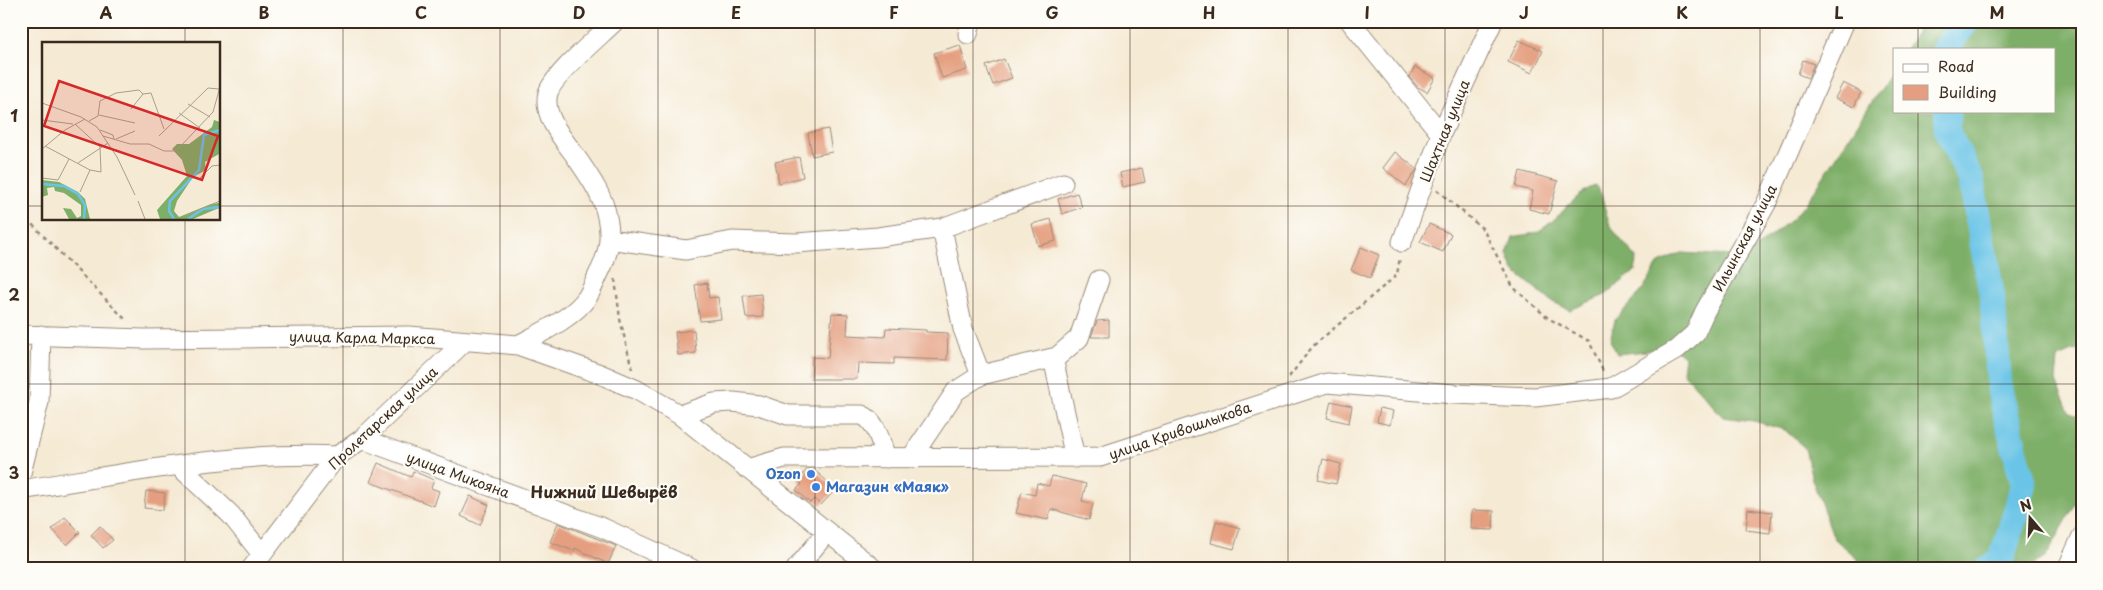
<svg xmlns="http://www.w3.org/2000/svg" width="2103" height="590" font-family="'Playpen Sans',sans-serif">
<rect width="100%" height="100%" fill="#fdfcf7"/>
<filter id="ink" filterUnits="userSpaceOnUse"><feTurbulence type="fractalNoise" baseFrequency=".02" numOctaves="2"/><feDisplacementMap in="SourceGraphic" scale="10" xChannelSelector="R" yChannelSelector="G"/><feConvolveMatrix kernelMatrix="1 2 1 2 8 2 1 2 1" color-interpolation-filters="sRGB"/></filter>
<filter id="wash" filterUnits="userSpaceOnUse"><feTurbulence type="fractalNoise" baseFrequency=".0096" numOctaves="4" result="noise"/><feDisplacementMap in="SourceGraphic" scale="20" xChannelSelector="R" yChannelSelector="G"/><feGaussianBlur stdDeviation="1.12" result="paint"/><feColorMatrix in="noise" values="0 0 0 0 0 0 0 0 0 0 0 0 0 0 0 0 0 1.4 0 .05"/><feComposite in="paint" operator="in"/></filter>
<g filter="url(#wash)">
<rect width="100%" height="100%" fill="#f5ead4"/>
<path fill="#7eaf68" stroke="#5c6c43" d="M1924,21H2082V349L2071,350L2058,359L2056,381L2069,412L2082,419V492L2046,557L2026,569H1868L1834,538L1812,479L1805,448L1785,430L1754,421L1723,417L1683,372L1685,356L1669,346L1646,351L1617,354L1610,340L1615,320L1641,292L1659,263L1682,253L1745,257L1793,218L1809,199L1894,68V111H2054V49H1906Z
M1596,185C1605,196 1603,213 1611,226C1617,237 1628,247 1636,257L1635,271L1605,295L1570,310L1551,301L1514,271L1507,254L1513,237C1521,235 1530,235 1537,232C1560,220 1572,195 1596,185Z"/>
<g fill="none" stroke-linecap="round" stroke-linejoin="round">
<path stroke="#69c4e7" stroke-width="26" d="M1945,49L1967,21
M1947,111V131L1971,179L1992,296L2000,392L2024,485L2001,561L1987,569"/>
</g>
<g id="blocks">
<path fill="#e59f80" d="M1519,40L1543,51L1532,73L1508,62Z
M960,45L967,70L942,78L934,53Z
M1004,59L1012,78L993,85L986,66Z
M1803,60L1814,64L1808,78L1798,74Z
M1415,67L1435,78L1427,92L1418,87L1409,77Z
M1843,83L1861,92L1854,107L1835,98Z
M828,129L832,152L812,156L808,133Z
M1395,152L1417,169L1406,186L1383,168Z
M799,157L803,177L779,183L775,162Z
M1142,168L1145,182L1123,187L1120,173Z
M1520,171L1558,181L1549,214L1529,209L1533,191L1516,187Z
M1077,193L1082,207L1062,214L1058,199Z
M1051,219L1056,241L1038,246L1032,224Z
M1429,224L1451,234L1443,252L1420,242Z
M1361,247L1379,255L1370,278L1351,270Z
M707,283L709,298L718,297L721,319L700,321L695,285Z
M761,294L763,317L746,318L743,296Z
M832,313L848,314L847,335L885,337L886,328L926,330V332L948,333L947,360L894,358V364L858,363L857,379H811L812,357L828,358Z
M1109,320V337H1091L1097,321Z
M694,330L696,353L678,355L675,332Z
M1331,401L1352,406L1349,423L1327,418Z
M1380,408L1393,411L1390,425L1377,422Z
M1323,459L1341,464L1336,484L1318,480Z
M378,463L411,477L413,471L434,480L431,488L439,491L434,506L370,482Z
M807,469H813L836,489L821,505L814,499L810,503L796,490L802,484L798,480Z
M1052,476L1086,484L1082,501L1093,504L1089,520L1051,509L1048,520L1016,513L1022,492L1035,495L1037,483L1049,486Z
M146,491L165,493L163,510L144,508Z
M470,496L489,505L480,525L461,516Z
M1748,509L1772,512L1770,533L1746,530Z
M1472,510L1494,511L1493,530L1471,529Z
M65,517L80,532L67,545L52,529Z
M1216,521L1240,528L1234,549L1211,543Z
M558,523L616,546L608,564L575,548L574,551L550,542Z
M100,526L113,540L103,548L91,535Z"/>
</g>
</g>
<g filter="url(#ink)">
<use href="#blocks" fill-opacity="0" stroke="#988a79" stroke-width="1"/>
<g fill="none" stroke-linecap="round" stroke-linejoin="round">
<defs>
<path id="minor" d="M1350,21L1441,134
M968,34L971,21
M942,228L963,329L981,375
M609,239L686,250L732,241L796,243L878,237L942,228L1063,183
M1402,242L1441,134L1493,21
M21,335L144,339L409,336L518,345L600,374L637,390L680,415L874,569
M518,345C539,334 575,317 588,296C592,289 595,282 598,275C608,256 612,239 607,217C603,194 586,172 574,154C562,138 542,114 548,93C553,75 600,36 615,21
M1053,358L1075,458
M680,415L714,403L733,402L759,405L788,415H862C877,421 881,444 886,458
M362,439L603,528L692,569
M911,458L956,391L981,375L1057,357L1079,338L1099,280
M179,466L231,515L261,553
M747,469L784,458L1100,457L1327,383L1453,394L1535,397L1611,388L1676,350L1695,333L1705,311L1766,204L1845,21
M21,473L39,402L41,335
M21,490C125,474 231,451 337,456
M251,569L337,456L362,439L465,341
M796,569L827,532
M2067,569L2082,536"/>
</defs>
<use href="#minor" stroke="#988a79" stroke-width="21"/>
<path stroke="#988a79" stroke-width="2.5" stroke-dasharray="4 4" stroke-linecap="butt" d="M1437,190L1483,229L1513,287L1548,318L1589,341L1604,373
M21,213L127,321
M615,279L620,319L632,369
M1289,377L1313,346L1397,275L1400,257"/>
<use href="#minor" stroke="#fff" stroke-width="19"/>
</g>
</g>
<path fill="none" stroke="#3b2a1e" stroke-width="1" stroke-opacity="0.55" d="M185,21V44M343,21V569M500,21V569M658,21V569M815,21V569M973,21V569M1130,21V569M1288,21V569M1445,21V569M1603,21V569M1760,21V569M1918,21V49M1918,111V569M21,206H44M219,206H2082M185,219V569M21,384H2082"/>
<g fill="#3f7fe0" stroke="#fdfcf7" stroke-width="2">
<circle cx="811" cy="474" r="5"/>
<circle cx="816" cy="487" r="5"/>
</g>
<g text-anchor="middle" stroke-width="4.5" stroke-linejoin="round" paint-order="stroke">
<g font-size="14" fill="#3b2a1e" stroke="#fdfcf7">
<text transform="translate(1445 131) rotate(-68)" y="5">Шахтная улица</text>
<text transform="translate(1745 238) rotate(-62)" y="5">Ильинская улица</text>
<text transform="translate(362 338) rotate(1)" y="5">улица Карла Маркса</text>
<text transform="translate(383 418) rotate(-43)" y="5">Пролетарская улица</text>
<text transform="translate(1180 431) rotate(-19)" y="5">улица Кривошлыкова</text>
<text transform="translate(458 475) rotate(20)" y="5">улица Микояна</text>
</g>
<g font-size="14" font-weight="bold" fill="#366cbe" stroke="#fdfcf7" text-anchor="end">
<text x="801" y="479">Ozon</text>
<text x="826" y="492" text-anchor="start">Магазин «Маяк»</text>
</g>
<g font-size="16" font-weight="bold" fill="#3b2a1e" stroke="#fdfcf7">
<text x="604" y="498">Нижний Шевырёв</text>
</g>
</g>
<g transform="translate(42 42)">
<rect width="178" height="178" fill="#f5ead4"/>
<path d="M172,78L178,80L177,112L163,120L164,128L151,135L135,159L132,169L137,175L169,162L177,161V166L151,177H118L115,168L145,134L140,118L130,107L135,102H147L170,85ZM0,138L17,140L36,150L43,157L48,177H27L21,166L29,167L35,176L39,174V163L22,151L13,149L12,145L5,146L6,153L0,155Z" fill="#7eaf68"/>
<path fill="none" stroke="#69c4e7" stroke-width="2.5" d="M0,142L22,144L36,152L43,163L42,177M132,177L127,169L128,159L157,128L162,93L178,88M146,177L161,167L178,165"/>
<path fill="none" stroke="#ab9d8b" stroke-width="1" d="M0,61L39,75L55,85L75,115L93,153M146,62L168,75M89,67L101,52M137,71L158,86M57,73L93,81M0,78L31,82M47,79L56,74L58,59L74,51L97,48L101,52L109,51L122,87M58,88L71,93L72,97M61,94L88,102H107L122,109H134L171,70L178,45M117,94L166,46L177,47M74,97L93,89M3,104L48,128L59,130L58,105L33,82M0,107L23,88L43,77M36,121L66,101M0,136L16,138L27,117M156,138L170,124L178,123M38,150L48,128M96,159L103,177M144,173L178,159"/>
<path fill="#d62828" fill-opacity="0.15" stroke="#d62828" stroke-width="2.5" d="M17,39L176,94L160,138L2,84Z"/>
<rect width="178" height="178" fill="none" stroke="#3b2a1e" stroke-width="2.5"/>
</g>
<rect width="2103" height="590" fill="none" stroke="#fdfcf7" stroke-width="55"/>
<rect x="1893" y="48" width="162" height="65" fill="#fdfcf7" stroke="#afa8a0"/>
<rect x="1903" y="64" width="25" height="8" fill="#ffffff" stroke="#afa8a0"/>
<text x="1938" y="72" font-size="15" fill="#3b2a1e">Road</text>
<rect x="1903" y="85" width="25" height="15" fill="#e59f80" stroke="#afa8a0"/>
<text x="1938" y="98" font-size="15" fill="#3b2a1e">Building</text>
<g transform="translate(2030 518) rotate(341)" stroke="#fdfcf7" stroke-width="4" paint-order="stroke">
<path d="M0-4L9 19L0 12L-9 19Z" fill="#3b2a1e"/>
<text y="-8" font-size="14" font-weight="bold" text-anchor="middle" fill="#3b2a1e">N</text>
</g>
<rect x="28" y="28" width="2048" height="534" fill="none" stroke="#3b2a1e" stroke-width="2"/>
<g font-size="16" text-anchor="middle" font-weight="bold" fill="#3b2a1e">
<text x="106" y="19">A</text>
<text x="264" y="19">B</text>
<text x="421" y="19">C</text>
<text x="579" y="19">D</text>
<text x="736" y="19">E</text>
<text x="894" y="19">F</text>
<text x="1052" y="19">G</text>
<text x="1209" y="19">H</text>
<text x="1367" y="19">I</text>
<text x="1524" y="19">J</text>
<text x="1682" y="19">K</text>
<text x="1839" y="19">L</text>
<text x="1997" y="19">M</text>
<text x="14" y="122">1</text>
<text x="14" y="301">2</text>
<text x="14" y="479">3</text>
</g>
</svg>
